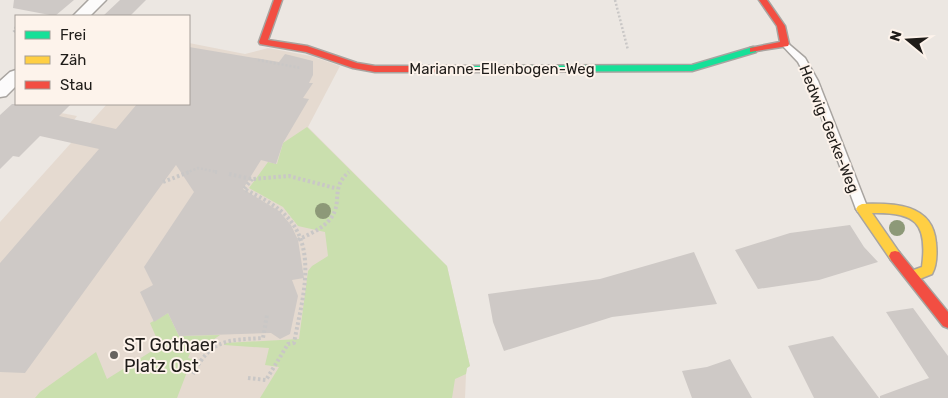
<svg xmlns="http://www.w3.org/2000/svg" width="948" height="398" font-family="Rubik,sans-serif">
<rect width="100%" height="100%" fill="#ece7e2"/>
<path fill="#e5dad0" d="M189,43L245,54L268,48L311,56L340,66L308,127L447,266L470,366L467,368L466,374L465,398H0V222L71,143L56,112L77,116L74,120L90,123L107,104H189Z"/>
<path fill="#cadfae" d="M307,127L447,266L470,366L467,368L466,374L455,379L452,398H260L279,367L265,365L269,348L224,345V343L299,339L308,271L312,266L328,256L325,232L298,226L283,207L249,188L268,162L277,164L283,143Z
M168,313L179,336L220,335L206,345H193L188,358L192,359L177,398H35L40,392L96,352L107,379L160,346L150,323Z"/>
<path fill="#cec9c6" d="M14,0H74L55,16L13,8Z
M120,0H146L130,16H103Z
M189,47L279,62L285,54L313,61V75L309,83H313L303,98L309,99L283,143L276,164L261,160L243,189L279,211L291,225L298,240L304,278L292,280L298,296L290,334L280,339L271,333L179,336L168,313L154,322L140,292L153,285L144,267L194,192L176,165L25,373L0,372V263L99,149L40,136L19,157L13,156L0,169V115L12,104H71L59,116L116,129L137,104H189Z
M850,225L864,247L878,262L819,280L758,289L735,250L790,233Z
M694,252L717,304L612,317L504,351L493,322L488,294L600,279Z
M913,308L948,356V398H880V396L929,378L886,312Z
M833,336L879,398H814L788,346Z
M730,359L752,398H692L682,371L707,367Z"/>
<g fill="none" stroke-linecap="round" stroke-linejoin="round">
<defs>
<path id="lane" d="M785,41L805,58L818,81L868,209L866,212H858L856,209L808,81L798,62L781,44Z"/>
<path id="street" d="M89,0H106L90,16H73Z
M16,70V86L6,96L0,97V81L10,72Z"/>
<path id="fast" d="M753,47L756,48V52L692,71L463,72L458,69L463,66L692,65Z"/>
<path id="slow" d="M862,204C893,203 933,203 936,243C937,253 937,265 932,274L912,282L908,280L906,276L908,272L922,267C928,222 915,212 872,213L899,252L901,256L899,260L895,261L891,260L858,212L856,209L858,206Z"/>
<path id="jam" d="M274,0H282L268,40L307,46L357,63L375,66H463L468,69L463,72H375L353,68L306,52L260,44L259,42Z
M759,0H767L785,26L789,44L788,46L750,52V48L780,42L777,26Z
M895,251L899,252L948,312V328L943,326L891,260L889,256L891,252Z"/>
</defs>
<use href="#lane" stroke="#a8a4a0" stroke-width="3"/>
<use href="#street" stroke="#a8a4a0" stroke-width="3"/>
<use href="#fast" stroke="#a8a4a0" stroke-width="3"/>
<use href="#slow" stroke="#a8a4a0" stroke-width="3"/>
<use href="#jam" stroke="#a8a4a0" stroke-width="3"/>
<path stroke="#c9c7c6" stroke-width="2.5" stroke-dasharray="2 2" stroke-linecap="butt" d="M615,0L628,50
M16,27L14,31L16,32
M258,60L301,68
M186,173L198,168L217,172"/>
<path stroke="#c9c7c6" stroke-width="4" stroke-dasharray="2.5 2.5" stroke-linecap="butt" d="M215,172H217
M229,174L252,179L289,176L335,188
M163,182L189,172
M298,240C309,234 323,229 331,218C343,201 330,188 349,172
M193,374C211,339 227,340 263,338L267,315
M248,378L266,380L288,344L294,343C301,304 318,253 289,219C277,205 260,197 244,189L252,179"/>
<use href="#lane" fill="#fcfbfb" fill-rule="evenodd"/>
<use href="#street" fill="#fcfbfb" fill-rule="evenodd"/>
<use href="#fast" fill="#16e098" fill-rule="evenodd"/>
<use href="#slow" fill="#ffcf43" fill-rule="evenodd"/>
<use href="#jam" fill="#f24e42" fill-rule="evenodd"/>
</g>
<g fill="#8d9978">
<circle cx="323" cy="211" r="8"/>
<circle cx="897" cy="228" r="8"/>
</g>
<circle fill="#67635f" stroke="#fdf3eb" stroke-width="2" cx="114" cy="355" r="5"/>
<g text-anchor="middle" stroke-width="4" stroke-linejoin="round" paint-order="stroke">
<g font-size="15" fill="#1f1c19" stroke="#fdf3eb">
<text x="502" y="74">Marianne-Ellenbogen-Weg</text>
<text transform="translate(829 129) rotate(68)" y="5">Hedwig-Gerke-Weg</text>
</g>
<g font-size="18" fill="#1f1c19" stroke="#fdf3eb" text-anchor="start">
<text x="124" y="351">ST Gothaer<tspan x="124" dy="21">Platz Ost</tspan></text>
</g>
</g>
<rect x="15" y="15" width="175" height="90" fill="#fdf3eb" stroke="#a49d97"/>
<rect x="25" y="31" width="25" height="8" fill="#16e098" stroke="#a49d97"/>
<text x="60" y="40" font-size="15" fill="#1f1c19">Frei</text>
<rect x="25" y="56" width="25" height="8" fill="#ffcf43" stroke="#a49d97"/>
<text x="60" y="65" font-size="15" fill="#1f1c19">Zäh</text>
<rect x="25" y="81" width="25" height="8" fill="#f24e42" stroke="#a49d97"/>
<text x="60" y="90" font-size="15" fill="#1f1c19">Stau</text>
<g transform="translate(908 40) rotate(288)" stroke="#fdf3eb" stroke-width="4" paint-order="stroke">
<path d="M0-4L9 19L0 12L-9 19Z" fill="#1f1c19"/>
<text y="-8" font-size="14" font-weight="bold" text-anchor="middle" fill="#1f1c19">N</text>
</g>
</svg>
